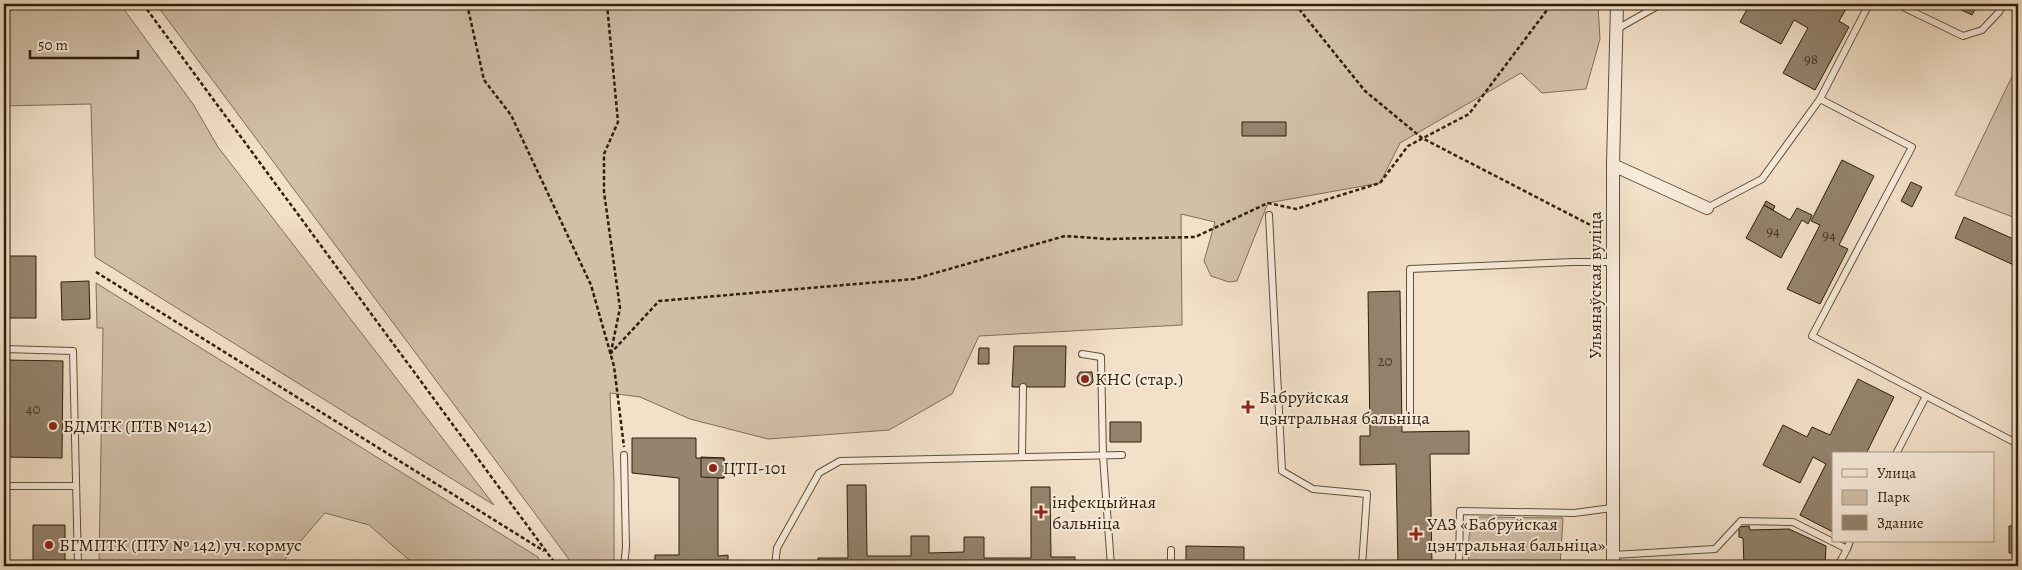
<svg xmlns="http://www.w3.org/2000/svg" width="2022" height="570" font-family="Alegreya,serif">
<rect width="100%" height="100%" fill="#f2e0c8"/>
<filter id="stains"><feTurbulence type="fractalNoise" baseFrequency=".004" numOctaves="4"/><feColorMatrix values="0 0 0 0 .2 0 0 0 0 .09 0 0 0 0 .02 0 0 0 .5 -.17"/></filter>
<radialGradient id="worn" r=".72"><stop offset=".6" stop-color="#630" stop-opacity="0"/><stop offset="1" stop-color="#630" stop-opacity=".3"/></radialGradient>
<path fill="#d1bfa8" stroke="#806f59" d="M4,4H120L193,104L218,147L494,505L95,257L91,104L4,106Z
M156,4H1598L1600,39L1586,89L1542,93L1521,73L1400,143L1380,183L1268,203L1237,281L1229,282L1211,276L1204,261L1215,222L1181,214L1182,325L979,336L952,394L889,430L768,439L690,419L640,397L610,393L614,481V559L613,566H574Z
M2018,64V219L1955,195Z
M96,283L538,557L542,566H416L369,525L325,513L279,566H99L103,328H97Z
M1479,517L1563,518L1560,566H1469C1469,550 1465,528 1479,517Z"/>
<path fill="#94836d" stroke="#2f1f0a" d="M1750,4H1849L1839,21L1849,27L1815,90L1783,73L1808,28L1794,20L1781,44L1740,22Z
M1949,4H1978L1972,15Z
M1242,122H1286V136H1242Z
M1842,160L1874,176L1839,245L1848,249L1820,304L1787,289L1820,225L1811,221Z
M1911,182L1922,187L1912,207L1901,201Z
M1766,201L1775,206L1773,210L1764,205Z
M1764,205L1790,220L1797,208L1812,215L1808,224L1802,220L1781,258L1746,238Z
M1964,217L2018,241V267L1955,238Z
M4,256H36V318H4Z
M89,281L90,319L62,320L61,282Z
M1400,291L1402,432L1469,431V454H1430L1432,566H1398L1396,464L1360,465V436H1370L1368,292Z
M1014,346H1066L1065,387H1012Z
M979,348H989V364H978Z
M4,360L63,361L62,458L4,457Z
M1080,372H1092L1093,382L1090,385L1084,386L1078,383L1077,377Z
M1858,379L1894,397L1866,454H1833V532L1800,515L1826,464L1813,457L1800,483L1763,465L1783,425L1807,437L1812,427L1830,435Z
M1110,422H1141V442H1110Z
M632,438H696V458H724V478H718V556L728,555V566H655V555H679V478L632,473Z
M701,457L724,458V478L701,477Z
M847,485H866L867,556H911V536H929V553L964,552V537H984V558H1031V487H1050L1051,557H1075V566H818V558H848Z
M33,525H65V566H33Z
M1749,526L1750,530L1789,529L1826,546L1825,566H1744L1743,538L1739,537V527Z
M2009,526H2018V553H2009Z
M1186,546L1244,547V566H1186Z"/>
<g fill="none" stroke-linecap="round" stroke-linejoin="round">
<defs>
<path id="service" d="M1869,4L1820,99L1912,147L1812,336L1926,396
M1907,4L1905,8L1963,36L1982,30L1999,12L2003,4
M1617,29L1661,4
M1707,208L1762,179L1820,99
M1269,215L1282,471L1313,489L1367,494L1362,566
M4,349L73,351L78,566
M1082,354L1101,357L1103,456L1111,566
M1410,420V269L1573,262H1613
M1896,454L1926,396L2018,444
M1022,457L1023,387
M4,486H76
M1171,550V566
M1613,555L1715,549L1741,521L1793,522L1847,549L1850,541
M624,566L626,547L624,455
M775,566L777,548L819,473L840,461L1122,455
M1459,566L1460,511L1574,513L1612,508
M1838,566L1847,549"/>
<path id="minor" d="M1613,165L1707,208
M1613,566V165L1617,4"/>
</defs>
<use href="#service" stroke="#604f3a" stroke-width="8"/>
<use href="#minor" stroke="#604f3a" stroke-width="14"/>
<path stroke="#2f1f0a" stroke-width="2.5" stroke-dasharray="4 2.5" stroke-linecap="butt" d="M143,4L557,566
M467,4L484,80L511,115L591,285L614,366L624,447
M607,4L618,122L604,154V192L620,308L611,352
M1295,4L1365,91L1422,138L1600,230
M96,272L544,551
M610,354L659,301L914,279L1065,236L1108,239L1195,237L1268,203L1296,209L1380,183L1408,146L1469,114L1547,10L1554,4"/>
<use href="#service" stroke="#f7ebdb" stroke-width="6"/>
<use href="#minor" stroke="#f7ebdb" stroke-width="12"/>
</g>
<g fill="#8f2418" stroke="#f7ebdb" stroke-width="2">
<circle cx="1085" cy="379" r="5"/>
<path d="M1245.5 399.5h5v5h5v5h-5v5h-5v-5h-5v-5h5z"/>
<circle cx="53" cy="426" r="5"/>
<circle cx="713" cy="468" r="5"/>
<path d="M1038.5 504.5h5v5h5v5h-5v5h-5v-5h-5v-5h5z"/>
<path d="M1413.5 526.5h5v5h5v5h-5v5h-5v-5h-5v-5h5z"/>
<circle cx="49" cy="545" r="5"/>
</g>
<g text-anchor="middle" stroke-width="4" stroke-linejoin="round" paint-order="stroke">
<g font-size="15" fill="#483823">
<text x="1811" y="64">98</text>
<text x="1773" y="236">94</text>
<text x="1829" y="240">94</text>
<text x="1385" y="366">20</text>
<text x="33" y="414">40</text>
</g>
<g font-size="18" fill="#2f1f0a" stroke="#f7ebdb">
<text transform="translate(1595 285) rotate(-90)" y="6">Ульянаўская вуліца</text>
</g>
<g font-size="18" fill="#2f1f0a" stroke="#f7ebdb" text-anchor="start">
<text x="1095" y="385">КНС (стар.)</text>
<text x="1259" y="403">Бабруйская<tspan x="1259" dy="21">цэнтральная бальніца</tspan></text>
<text x="63" y="432">БДМТК (ПТВ №142)</text>
<text x="723" y="474">ЦТП-101</text>
<text x="1052" y="508">інфекцыйная<tspan x="1052" dy="21">бальніца</tspan></text>
<text x="1427" y="530">УАЗ «Бабруйская<tspan x="1427" dy="21">цэнтральная бальніца»</tspan></text>
<text x="59" y="551">БГМПТК (ПТУ № 142) уч.кормус</text>
</g>
</g>
<rect width="2022" height="570" fill="none" stroke="#f2e0c8" stroke-width="20"/>
<rect x="5" y="5" width="2012" height="560" fill="none" stroke="#2f1f0a" stroke-width="2.5"/>
<rect x="10" y="10" width="2002" height="550" fill="none" stroke="#2f1f0a"/>
<rect x="1832" y="452" width="162" height="90" fill="#f7ebdb" stroke="#a79987"/>
<rect x="1842" y="469" width="25" height="8" fill="#f7ebdb" stroke="#a79987"/>
<text x="1877" y="478" font-size="15" fill="#2f1f0a">Улица</text>
<rect x="1842" y="490" width="25" height="15" fill="#d1bfa8" stroke="#a79987"/>
<text x="1877" y="502" font-size="15" fill="#2f1f0a">Парк</text>
<rect x="1842" y="515" width="25" height="15" fill="#94836d" stroke="#a79987"/>
<text x="1877" y="528" font-size="15" fill="#2f1f0a">Здание</text>
<path d="M30 50v8h108v-8" fill="none" stroke="#2f1f0a" stroke-width="2.5"/>
<text x="38" y="50" font-size="15" fill="#2f1f0a" stroke="#f7ebdb" stroke-width="4" paint-order="stroke">50 m</text>
<rect width="100%" height="100%" filter="url(#stains)"/>
<rect width="100%" height="100%" fill="url(#worn)"/>
</svg>
